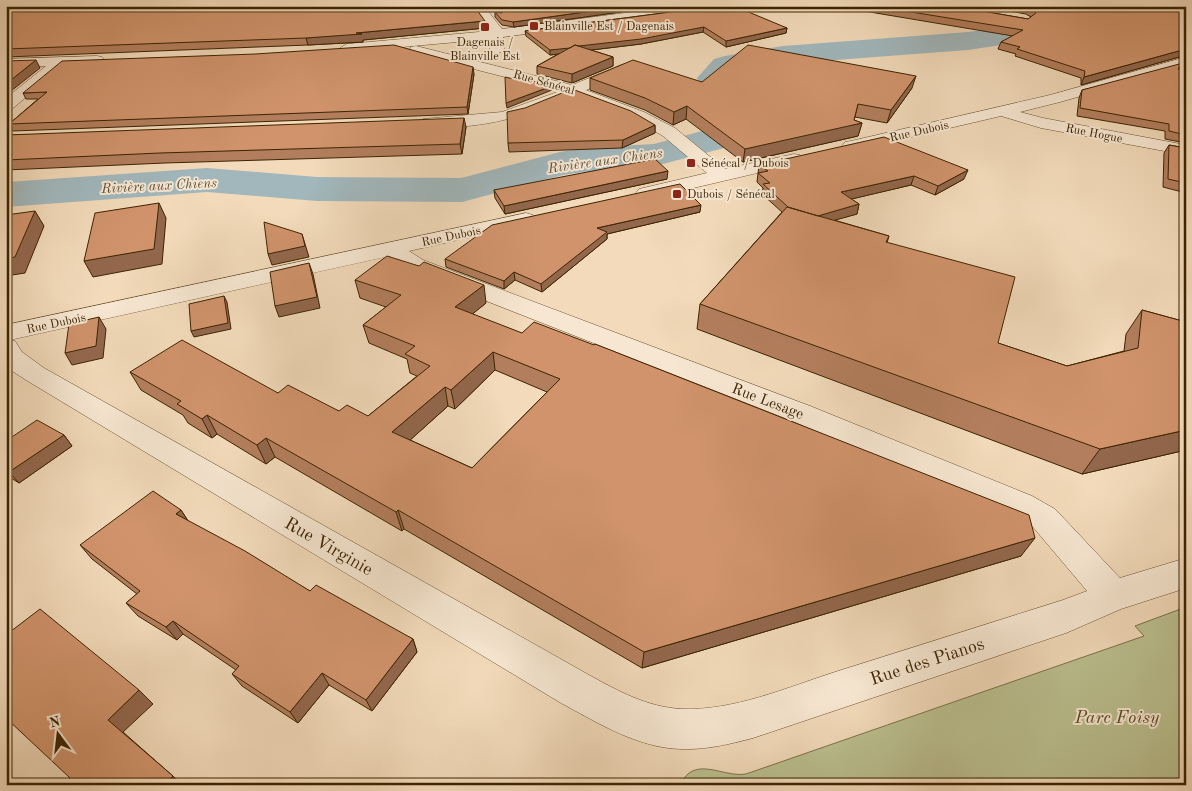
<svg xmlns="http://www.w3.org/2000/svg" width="1192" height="791" font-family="'Old Standard TT',serif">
<rect width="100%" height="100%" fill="#f2daba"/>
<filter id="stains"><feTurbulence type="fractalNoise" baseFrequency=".004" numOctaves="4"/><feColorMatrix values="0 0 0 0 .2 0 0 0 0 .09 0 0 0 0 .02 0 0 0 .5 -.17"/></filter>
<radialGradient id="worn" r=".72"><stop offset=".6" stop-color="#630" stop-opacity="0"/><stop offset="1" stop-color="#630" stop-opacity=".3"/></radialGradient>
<path fill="#bbbf8f" stroke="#7c7248" d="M1186,607V783L1182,785H680C694,754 723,778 746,774L1144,636L1135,626Z"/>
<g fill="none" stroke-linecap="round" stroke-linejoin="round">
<path fill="#a1b7bc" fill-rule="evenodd" d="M1121,6H1155L1151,11L1139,18L1060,36L968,50L783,64L735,72L729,79L753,117L750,129L745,137L728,147L655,166L584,172L563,175L462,202L317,201L207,192L6,207V183L8,182L207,168L317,177L461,178L560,152L584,148L654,144L702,131L716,123L717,117L697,78L714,59L725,56L783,46L968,32L1060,20Z"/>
<defs>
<path id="minor" d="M471,6H484L502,29L678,6H714L708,10L503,37L504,50L497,54L490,50V39L347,52L340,48L347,44L490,31Z
M416,46L572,85L621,65H631L633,68L631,71L586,90L644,112L675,128L725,169L794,154L800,155L803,159L800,163L646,199L639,197L636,193L639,189L707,173L663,136L632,118L573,96C534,113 497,125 454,127C444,127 433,129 423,127L421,123L423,119L502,112L560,91L411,53L409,50L411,47Z
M97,56L102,57L104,60L102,63L64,65L12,109L6,111V98L46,66L6,67V59Z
M1186,57V66L1060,102L1020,112L1043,118L1186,145V155L1041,128L1001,116L851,151L845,150L842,146L845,142L851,141L1050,95Z
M526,213L533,215L536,219L533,223L409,251L423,260L810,406L1032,496L1055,509L1120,578L1186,558V588L1121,609L1066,633L753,738C730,744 706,750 681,749C638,748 598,723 561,703L26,380L6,367V325ZM390,256L393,261L407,270L790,420L1010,514L1033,527L1087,591L1063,600C987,624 911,648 835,672C786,688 733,711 681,709C647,707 618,691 589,675L44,368L22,352L15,341L10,340Z"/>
</defs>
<use href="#minor" stroke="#6a5230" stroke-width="1"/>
<use href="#minor" fill="#f7e7d2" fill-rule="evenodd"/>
</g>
<path fill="#b37e5d" stroke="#3d2402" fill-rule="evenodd" d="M501,6H663L514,27L502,25L495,17V12L502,13Z
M834,6H953L1028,19L1031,17L1026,14L981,6H1186V56V55L1081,85V78L1015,56L1016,54L998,49L1001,42L1013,36Z
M709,7L787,28L786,33L726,47L703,32L641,44L591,50L613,57V66L572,83L537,74V66L558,54L550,55L526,36L525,31Z
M6,8L485,21V28L363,40V42L308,45L6,57Z
M1180,69L1186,70V143L1165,139V131L1077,116L1079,98L1082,90Z
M474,74L468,114L13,131L9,124L38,99H26L23,93Z
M590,78L702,82L912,88L887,123L855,117L854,120L862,123L858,136L743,162L686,119L673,125L645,110L590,90Z
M655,125V133L622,148L509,152L508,143Z
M466,127L462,154L165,163L6,170V135Z
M1169,145L1186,148V193L1163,187L1164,153Z
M759,165L964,179L935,195L911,185L851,199L859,204L857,214L834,220L889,236L887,243L998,343L1067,366L1124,351L1126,334L1142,310L1186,322V450L1082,474L697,329L700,304L782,212L762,194L763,188L757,182Z
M667,179L505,214L495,198L494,190Z
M700,212L607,234V239L542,292L515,280L504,289L446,267L445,259Z
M355,280L486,303L472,314L1021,556L642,668L404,529L402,531L275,457L266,464L217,434L212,438L188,423L183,415L141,390L130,372L278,393L339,411L368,416L417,376L410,373L407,359L369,343L363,325L386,307L360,298ZM495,370L547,392L472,468L410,440L448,406L455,409Z
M64,435L72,446L19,483L6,475V441Z
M181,510L188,521L310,591L413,639L417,652L372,711L329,685L298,723L242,686L232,674L236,670L183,634L177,640L138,616L126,603L137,594L92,559L80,545Z
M1186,781V785H1180Z"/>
<path fill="#92674c" stroke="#3d2402" d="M628,6H663L514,27L513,22Z
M485,21V28L363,40V42L308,45L306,38L356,33Z
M704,27L703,32L641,44L550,55V50Z
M787,28L786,33L726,47V41Z
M1186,49V55L1081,85L1084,77Z
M613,57V66L572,83V74Z
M36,60L40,68L6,95V84Z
M473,67L474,74L468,114L467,107Z
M916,76L912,88L887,123L891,110Z
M552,86V90L507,108L506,103Z
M858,104L853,125L862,123L858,136L743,162L745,149Z
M687,106L686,119L673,125L674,112Z
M464,118L466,127L462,154L460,144Z
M655,125V133L622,148L623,140Z
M968,170L964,179L935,195L938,186Z
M668,171L667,179L505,214L504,206Z
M914,176L911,185L839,202L841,192Z
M159,203L166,218L162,264L93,277L84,261Z
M859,204L857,214L800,230L803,220Z
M701,205L700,212L607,234V239L542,292L541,284L597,228Z
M35,211L44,226L25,273L6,276V259Z
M302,234L309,257L272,265L268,254Z
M309,263L313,274L320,308L279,317L275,306Z
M514,272L515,280L504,289V281Z
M484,285L486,303L458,326L455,307Z
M224,296L227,302L231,329L194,337L191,331Z
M99,317L106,329L103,358L72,365L65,353Z
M493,352L495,370L455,409L451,390Z
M445,387L448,406L398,451L392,432Z
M207,415L217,434L212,438L202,419Z
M1186,430V450L1082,474L1100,449Z
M64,435L72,446L19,483L9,472Z
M266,438L275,457L266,464L257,445Z
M181,510L190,524L176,514Z
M398,510L404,529L402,531L396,512Z
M1035,538L1021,556L642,668L644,652Z
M173,621L183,634L177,640L166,627Z
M413,639L417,652L372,711L366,700Z
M322,673L329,685L298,723L290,712Z
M139,690L153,704L123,732L183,785H165L108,720Z"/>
<path fill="#d0936c" stroke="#3d2402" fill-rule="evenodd" d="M100,6H474L485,21L356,33L362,34L306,38L6,49V8Z
M501,6H628L513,22L502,20L495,12L502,13Z
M710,6H734L787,28L726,41L704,27L641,39L579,46L575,45L570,48L550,50L525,31L709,7Z
M874,6H953L1028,19L1036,13L1029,8L1020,6H1186V49L1084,77L1085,71L1017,49L1020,47L1001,42L1023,30Z
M394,45L473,67L467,107L9,124L47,92L23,93L62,61L255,54Z
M575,45L613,57L572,74L537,66Z
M748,45L916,76L891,110L858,104L854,120L862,123L745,149L687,106L674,112L645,98L590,78L633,60L702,82Z
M36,60L6,84V61Z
M1183,63L1178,69L1186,70V135L1169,131V124L1080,108L1082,90Z
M505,77L518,80L522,78L552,86L506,103Z
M572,89L631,111L655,125L623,140L508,143L507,112L525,108Z
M464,118L460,144L160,153L6,160V135Z
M884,137L968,170L938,186L914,176L841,192L859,204L818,216L788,207L763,184L770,183L758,173L768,171L759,165Z
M1169,145L1186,148V183L1168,179Z
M655,159L668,171L504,206L494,190Z
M680,184L701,205L597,228L607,232L541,284L514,272L504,281L445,259L492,225Z
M159,203L154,249L84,261L95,213Z
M787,207L889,236L886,242L1015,277L998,343L1067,366L1138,348L1142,310L1186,322V430L1100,449L700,304Z
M35,211L15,257L6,259V215Z
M264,222L302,234L305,246L268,254Z
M387,256L419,266L424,262L484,285L455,307L522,333L534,322L594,345L595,344L1029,515L1035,538L644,652L398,510L396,512L266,438L257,445L207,415L202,419L177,404L181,401L130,372L182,340L278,393L288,385L339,411L347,405L368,416L430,366L405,354L415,346L363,325L401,295L355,280ZM493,352L560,379L472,468L392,432L445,387L451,390Z
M309,263L317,297L275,306L270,272Z
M224,296L228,323L191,331L189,304Z
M99,317L96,346L65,353L69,324Z
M37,420L64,435L9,472L6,470V441Z
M153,491L181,510L176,514L245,551L310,591L316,585L413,639L366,700L322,673L290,712L232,674L239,666L173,621L166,627L126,603L140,591L80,545Z
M40,609L139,690L108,720L173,776L165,785H62L70,778L6,718V635Z"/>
<g fill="#8f2418" stroke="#f7e7d2" stroke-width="2">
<rect x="529" y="21" width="10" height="10" rx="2.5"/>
<rect x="480" y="22" width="10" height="10" rx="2.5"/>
<rect x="686" y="158" width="10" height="10" rx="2.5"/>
<rect x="672" y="189" width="10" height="10" rx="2.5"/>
</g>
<g text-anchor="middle" stroke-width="4" stroke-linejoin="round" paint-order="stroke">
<g font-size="12" fill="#3d2402" stroke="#f7e7d2" text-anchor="start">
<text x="544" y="30">Blainville Est / Dagenais</text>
<text x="485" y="46" text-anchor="middle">Dagenais /<tspan x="485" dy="14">Blainville Est</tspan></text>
<text x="701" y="167">Sénécal / Dubois</text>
<text x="687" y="198">Dubois / Sénécal</text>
</g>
<g font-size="12" fill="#3d2402" stroke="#f7e7d2">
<text transform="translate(544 82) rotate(16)" y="4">Rue Sénécal</text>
<text transform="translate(919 131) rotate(-13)" y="4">Rue Dubois</text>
<text transform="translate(1094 133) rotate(11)" y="4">Rue Hogue</text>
<text transform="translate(451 236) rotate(-12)" y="4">Rue Dubois</text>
<text transform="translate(56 323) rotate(-12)" y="4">Rue Dubois</text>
</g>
<g font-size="14" font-style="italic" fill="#5b503a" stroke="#f7e7d2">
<text transform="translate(605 160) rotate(-8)" y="5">Rivière aux Chiens</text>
<text transform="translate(159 185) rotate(-3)" y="5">Rivière aux Chiens</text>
</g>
<g font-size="15" fill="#3d2402" stroke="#f7e7d2">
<text transform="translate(768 401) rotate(21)" y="5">Rue Lesage</text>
</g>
<g font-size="18" fill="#3d2402" stroke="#f7e7d2">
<text transform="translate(329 546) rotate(30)" y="6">Rue Virginie</text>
<text transform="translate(927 661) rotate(-18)" y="6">Rue des Pianos</text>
</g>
<g font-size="18" font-style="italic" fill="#5c4b25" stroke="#f7e7d2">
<text x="1117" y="723">Parc Foisy</text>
</g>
</g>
<rect width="1192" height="791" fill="none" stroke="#f2daba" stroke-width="25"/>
<rect x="8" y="8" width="1177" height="776" fill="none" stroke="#3d2402" stroke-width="2.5"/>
<rect x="12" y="12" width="1167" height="766" fill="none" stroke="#3d2402"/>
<g transform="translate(58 734) rotate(345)" stroke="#f7e7d2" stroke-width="4" paint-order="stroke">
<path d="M0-4L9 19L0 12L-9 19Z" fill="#3d2402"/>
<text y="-8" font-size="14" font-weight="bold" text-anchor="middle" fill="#3d2402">N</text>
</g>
<rect width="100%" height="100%" filter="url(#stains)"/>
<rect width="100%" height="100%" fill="url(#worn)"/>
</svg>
